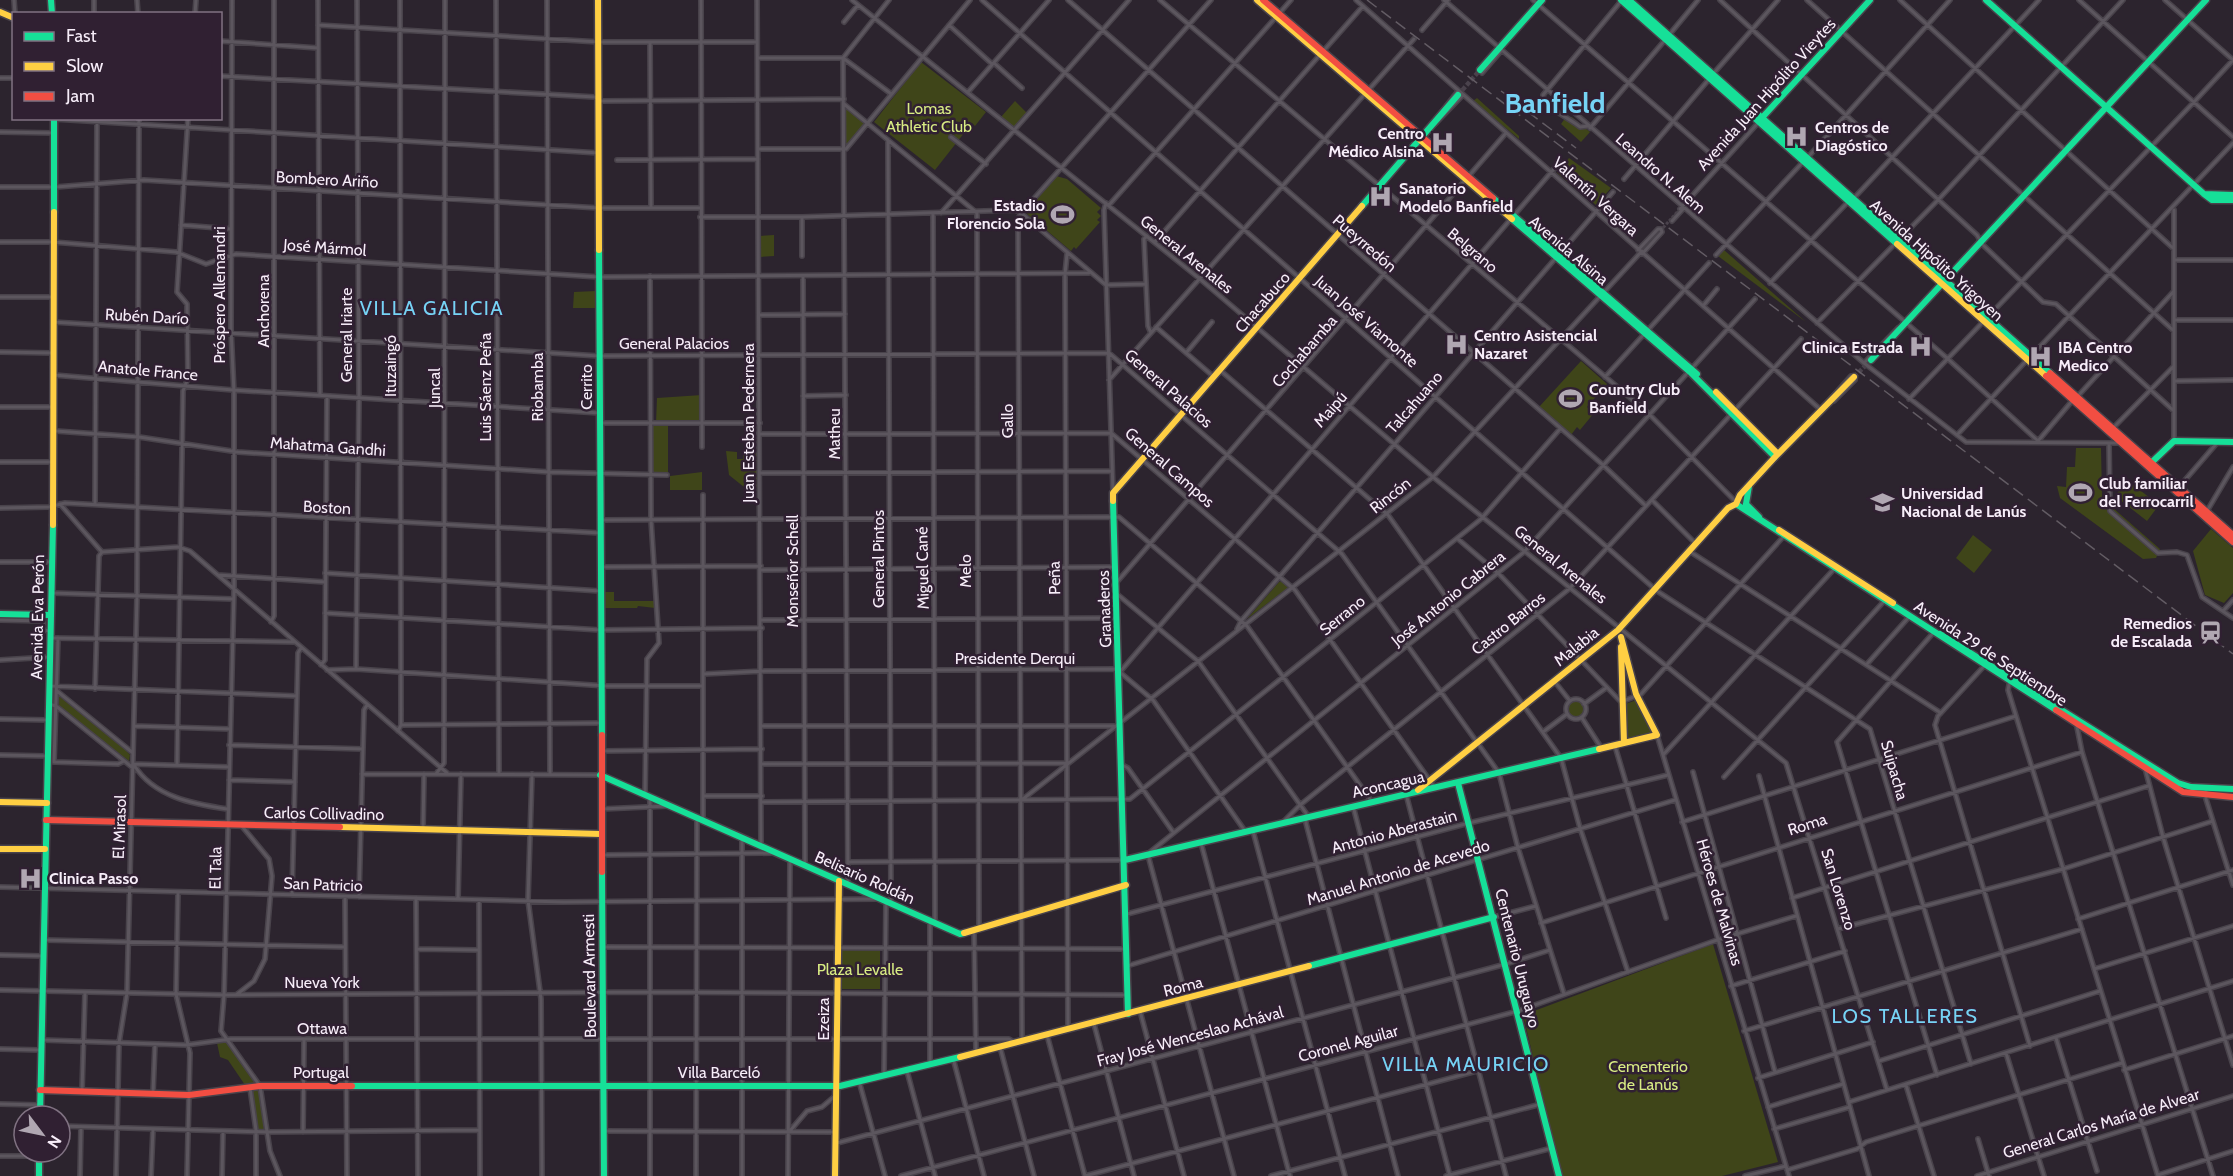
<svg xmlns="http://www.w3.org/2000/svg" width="2233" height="1176" font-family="Cabin,sans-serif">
<rect width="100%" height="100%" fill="#2c242e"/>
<path fill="#3f4519" d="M921,62L986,112L975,126L972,123L935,170L874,122Z
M1477,98L1519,136V139L1473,101Z
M1015,101L1028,114L1015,128L1001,117Z
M844,103L868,123L844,149Z
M1566,117H1572L1590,132L1581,142L1561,124Z
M1569,158L1611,188L1596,205L1557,173Z
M1056,176L1067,179L1101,208L1097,212L1101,216L1097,220L1100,222L1076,249L1074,247L1071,251L1026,213Z
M774,235V256L759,257V236Z
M1724,250L1806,322L1718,256Z
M596,291V308H573L574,292Z
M1581,361L1607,384L1587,407L1594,413L1580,430L1577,427L1571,435L1539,407Z
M702,395V423H656L657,398Z
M653,424H668V473H653Z
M2076,448H2101L2102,497L2105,498V506L2113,508L2160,549L2156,558L2143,559L2060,498L2057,486L2066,487L2067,467H2075Z
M726,451L737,452V459H743V453L761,452V488L744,487L729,475Z
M702,472V490H670V476Z
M2127,480L2159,505L2147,521L2115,496Z
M2211,529L2233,548V593L2224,603L2205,595L2193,551Z
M1973,535L1992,550L1974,573L1956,558Z
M1282,581L1288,588L1247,619L1279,582Z
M602,592H614V601H655V608L638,606L637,608H602Z
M59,696L125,749L130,755L129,761L59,707Z
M1637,700L1654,733L1627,740L1625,704Z
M1567 710a9 9 0 1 1 18 0a9 9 0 1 1-18 0Z
M1713,944L1778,1162L1722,1176H1562L1523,1015Z
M841,949L880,950V989H840Z
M226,1042L257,1083V1084L245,1085L228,1060L220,1057L217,1043Z
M251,1088L260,1089L264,1130H257Z"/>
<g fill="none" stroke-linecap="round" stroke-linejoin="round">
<path stroke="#4a424c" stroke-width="3" stroke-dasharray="3 1.5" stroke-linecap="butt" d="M1642,251L1680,209"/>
<path stroke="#4a424c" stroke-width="4.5" stroke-dasharray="4.5 2" stroke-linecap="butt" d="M1458,95L1480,70
M1854,377L1871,360"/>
<defs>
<path id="street" d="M14,0L15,14
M94,0V14
M137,0L138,14
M232,0L231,329L234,393V590L224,995L221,1031L260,1086L270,1151L280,1176
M318,0L320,395
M496,0L499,774
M547,0L550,774
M701,0L702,447
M757,0L761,846
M852,0L1200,279L1433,477L1786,763L1887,1090
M982,0L1657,591L1870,729L1971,1064
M1068,0L1603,465L1646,506
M1160,0L1647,412L1736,502
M1356,0L1821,410
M1444,0L1864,363L1966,442L2119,443
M1533,0L1948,359L2037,440
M1720,0L1977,235L1983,245L2043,302L2056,304L2174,411
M1807,0L2174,331
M1900,0L2174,249
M2079,0L2233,137
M195,14L196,0
M844,22L858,5
M318,25L599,42H757
M949,25L992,64
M1422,30L1448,0
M1669,35L1698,0
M220,41L318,48
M650,42L651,208
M758,58H843L890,93
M994,63L1022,88
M1479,69L1482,73L1501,51
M1713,74L1778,0
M220,76L595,97L601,101L844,99
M0,78H14
M968,92L1049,0
M844,104L977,213L979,927
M54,119L599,153
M1432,124L1458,91
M1435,124L1463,95
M1588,126L1580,127C1570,118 1544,108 1543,95L1622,0
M1590,128L1665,40
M0,132L54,133
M951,137L986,164
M888,140L891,903
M758,149H846L970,0
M1808,157L1950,0
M617,160L758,159
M1624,179L1710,78
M0,187H56L144,180L599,208H700
M1854,198L2039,0
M1106,203L1104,210L1113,492
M1109,205L1291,0
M1680,209L1758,123
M2174,210V440
M941,213L1129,0
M1021,213L1106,285
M933,214L935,922
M700,217H802L1015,210L1021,213
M1672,221L1683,209
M181,225L231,229
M1147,236L1144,239L1148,326L1151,333
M0,242H53L176,252L206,264L236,254L599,277L1089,273
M1155,242L1363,6
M1638,250L1658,229H1661L1662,232L1642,254
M1067,254L1065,274L1068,1030
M1716,255L1803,162
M802,256V217
M2175,260H2233
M803,276L805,865
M1770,283L1848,202
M1106,285L1146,284
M0,297H53
M1703,306L1717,289
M759,315L845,314
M2174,320H2233
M53,322L599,356L1109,353L1342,554L1499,773L1518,848L1564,994
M1817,323L1938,200L2123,0
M1156,327L1214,377
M0,352L53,353
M1186,353L1212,322
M2032,355L2233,143
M1864,363L1898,328
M1221,371L1388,515L1561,758L1580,828L1628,972
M54,375L233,390L600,413
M1605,377L1709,263
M1109,380L1414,39
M2175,381L2233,380
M803,396L846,395
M2077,397L2174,291
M1909,399L2194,102L2233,60L2165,0
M1834,401L1855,380V376
M1825,405L1851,376H1855
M0,407H53
M600,423H760
M2113,428L2174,366
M56,431L139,437L238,452L549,472L667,475
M761,434L1111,433L1295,590L1435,788
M1957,435L2027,360
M2038,441L2072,401
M2109,444L2110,511L2158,553L2177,552L2187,555L2202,597L2233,618
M0,462H53
M761,473L1112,471
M2179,487L2217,443
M703,495V819
M1652,500L1696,544
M60,504L102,552L178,547L190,551L447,773
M95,504L97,118
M0,508L49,507L65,503L600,533
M2207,511L2233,467
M602,520L1119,517L1247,626L1372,802
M1458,539L1499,574L1621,702L1641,694L1784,536
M1689,551L1941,713
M0,562H51
M600,567L761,566
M761,570L1116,567
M325,573L600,591
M218,575L325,582
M1116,583L1506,133
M52,593L233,599
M1117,594L1198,661L1306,813V823L1398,1176
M2224,610L2233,600
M325,613L600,630L762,628
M43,615V630L50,631
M0,620L43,621
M761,620L1117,618
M271,622L274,616V0
M1237,629L1241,621L1613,192
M1934,632L1837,742L1937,1075
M52,638L294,642
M0,660L49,657
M1867,664L1909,617
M1986,664L1938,716L1935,725L2030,1046
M321,665L325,660L327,396
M356,669L359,398L357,0
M327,670L356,669L606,686H703
M1119,673L1560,162
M704,674L765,671L1116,669L1153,700L1245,831
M2010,680L2008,690L2158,1176
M1555,682L1570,701
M50,686L297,696
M95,689L99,556L102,552
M57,691L133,753
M1566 709a10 10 0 1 1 20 0a10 10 0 1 1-20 0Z
M49,704L56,706L133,768
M1584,704L1606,688
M1582,718L1602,749
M0,719L48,720
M2076,722L2082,752L2213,1176
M401,725L601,723
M134,726L230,729
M762,726H1114
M398,731L401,725L400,0
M1543,732L1567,714
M1657,735L1789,1176
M229,745L363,749
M1615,746L1666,918
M602,751L762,749
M0,755L47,756
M1663,755L1835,568
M54,762L58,638
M55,762L118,764L124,761
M133,764L229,767
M762,764L1066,763
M134,765C154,797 193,804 227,809
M177,765L183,391L188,378L187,304L177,292L188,118
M1122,765L1128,768L1173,832
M2145,768L2163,837L2233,1065
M1693,772L1775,1072
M362,774L600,775
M436,774L444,763L445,0
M532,774L528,900L541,999L542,1176
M1759,776L1869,1176
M1724,777L1886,599
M229,780L295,782
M2206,788V799L2233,885
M1406,794L1506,1176
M645,795L647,659L659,643L651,520L650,276
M704,796H762
M1023,799L1433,477L1642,251
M763,802L1130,799L1481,519L1560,429
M1353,806L1450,1176
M602,809L668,806
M1682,822L2016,716
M1282,823L1300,805L1569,589L1801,339
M423,829L424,774
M1253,831L1345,1176
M742,837V1176
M1201,843L1290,1176
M603,855L773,853
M849,862L1124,860
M848,885L843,58L889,0
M0,887L564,902L879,899
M178,893L176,994L190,1053L187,1176
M292,895L298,653L301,648
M345,897L347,1176
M359,897L364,710L367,705
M416,898L418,1176
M1792,898L2148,786
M458,899L461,774
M479,900L480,1176
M1127,914L1469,823L1668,775
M1494,917L1536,906
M2078,919L2233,870
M1541,923L2082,752
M1838,929L2063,869L2213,821
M974,931L976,1052
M44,940L345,947
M603,947L1126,949
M417,949L478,950
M0,955L43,956
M1127,966L1675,800
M2094,969L2233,926
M1731,986L1845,951
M0,990L224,995L650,992L1127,995
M236,995L254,981L265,959L272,876L269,859L241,825
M1140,1011L1184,1176
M1094,1024L1134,1176
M1744,1031L2082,929
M1047,1035L1085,1176
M2056,1038L2097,1171
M43,1040L186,1045L231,1039H1009L1014,1042
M1022,1041L1018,219L1021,213L1211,0
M1000,1047L1034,1176
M0,1049L40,1050
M2006,1053L2044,1176
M953,1058L984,1176
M1879,1061L2100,991
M930,1063V920
M2124,1070L2233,1036
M907,1071L935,1176
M884,1075L886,901
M1758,1078L1873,1042
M859,1081L885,1176
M1906,1085L1934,1176
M250,1088L256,1130V1176
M82,1091L85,992
M153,1093L155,1044
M1849,1102L2233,981
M0,1104L40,1105
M1768,1107L1843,1084
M60,1126L267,1132L479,1130
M1774,1129L1850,1107
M604,1131L835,1132
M303,1132L304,1040
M789,1132L807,1111L822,1107L835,1096
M1978,1139L1989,1176
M837,1143L1506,964L1550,950
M0,1156H39
M1787,1170L1857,1149L1866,1142L2122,1063
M2158,1175L2233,1151
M80,1176L81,1127
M116,1176L119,1043L127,993L137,596L139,118
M151,1176L153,1129
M222,1176L223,1131
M650,1176V798
M696,1176L697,818
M788,1176L790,859
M901,1176L1518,1011L1717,940L1796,916
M1085,1176L1529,1057
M1234,1176L1149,859L1150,852L1524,552L1755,299
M1271,1176L1541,1104
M1446,1176L1552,1148
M1745,1176L1786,1166
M1977,1176L2233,1096"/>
<path id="fast" d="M51,0L52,14
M1621,0L1897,244
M1629,0L2050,373
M1986,0L2204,194L2212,200H2233
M1480,70L1542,0
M1760,120L1870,0
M2204,194L2233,195
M1493,198L1697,374
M1362,206L1458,95
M54,212V118
M1512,219L1690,372L1775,457
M599,250L602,735
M1871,360L2206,0
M2150,464L2174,441L2233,442
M1113,501L1128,1014
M1736,504L2056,710
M1746,504L1759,517
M1746,504L1749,486
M0,614L50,615
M1940,634L2178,783L2191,787L2233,789
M600,775L960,934L964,933
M1458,783L1559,1176
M1125,860L1599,749
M602,872L604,1176
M1309,966L1494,917
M352,1086H840L960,1057
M40,1116L53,525
M39,1152V1176"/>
<path id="slow" d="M598,0L599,250
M1257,0L1512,219
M0,12L14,18
M1897,244L2046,376
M1716,392L1778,454
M1113,501V493L1362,206
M1736,504L1740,495L1775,457L1854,377
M53,525L54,212
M1779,530L1893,603
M1621,647L1624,743
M1599,749L1657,735L1636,694L1621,637
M1418,790L1618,630L1728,508L1736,504
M0,802L47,803
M340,827L601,834
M0,849H45
M964,933L1126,885
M960,1057L1309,966
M835,1176L839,881"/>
<path id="jam" d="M1263,0L1493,198
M2050,373L2233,535
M2046,376L2233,542
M2056,710L2183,792L2233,797
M602,735V872
M46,820L340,827
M40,1090L189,1095L260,1086H352"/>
</defs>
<use href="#street" stroke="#49434b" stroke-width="6"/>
<use href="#fast" stroke="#49434b" stroke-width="9"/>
<use href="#slow" stroke="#49434b" stroke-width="9"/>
<use href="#jam" stroke="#49434b" stroke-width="9"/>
<use href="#street" stroke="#5c565e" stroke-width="3"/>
<use href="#fast" stroke="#16e098" stroke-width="6"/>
<use href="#slow" stroke="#ffcf43" stroke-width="6"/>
<use href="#jam" stroke="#f24e42" stroke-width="6"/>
<path stroke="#635c64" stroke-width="1.5" stroke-dasharray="12 6" stroke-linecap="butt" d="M1367,0L2233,654
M1501,91L1535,115
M1528,112L1576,148"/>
</g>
<defs>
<symbol id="hospital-bare" viewBox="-9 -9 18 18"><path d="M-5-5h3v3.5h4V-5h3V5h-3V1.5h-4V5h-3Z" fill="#b0a7b2" stroke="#302032" stroke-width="2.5" paint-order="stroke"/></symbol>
<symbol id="stadium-bare" viewBox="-9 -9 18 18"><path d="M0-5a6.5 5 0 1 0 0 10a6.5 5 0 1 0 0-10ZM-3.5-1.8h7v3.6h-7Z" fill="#b0a7b2" stroke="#302032" stroke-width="2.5" paint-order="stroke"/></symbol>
<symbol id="university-bare" viewBox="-9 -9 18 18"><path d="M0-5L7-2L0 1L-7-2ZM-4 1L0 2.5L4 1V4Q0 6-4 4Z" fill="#b0a7b2" stroke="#302032" stroke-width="2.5" paint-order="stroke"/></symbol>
<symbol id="station-bare" viewBox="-9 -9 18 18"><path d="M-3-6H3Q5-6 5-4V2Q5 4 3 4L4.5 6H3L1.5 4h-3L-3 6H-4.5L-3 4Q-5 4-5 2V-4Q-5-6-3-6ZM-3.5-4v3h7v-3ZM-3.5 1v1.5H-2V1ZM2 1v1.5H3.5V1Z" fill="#b0a7b2" stroke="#302032" stroke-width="2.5" paint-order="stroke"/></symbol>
</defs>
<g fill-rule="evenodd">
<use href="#hospital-bare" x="1780" y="120" width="33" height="33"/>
<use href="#hospital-bare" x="1426" y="126" width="33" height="33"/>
<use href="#hospital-bare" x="1364" y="180" width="33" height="33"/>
<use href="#stadium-bare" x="1046" y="198" width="33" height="33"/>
<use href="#hospital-bare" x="1440" y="328" width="33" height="33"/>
<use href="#hospital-bare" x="1904" y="330" width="33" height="33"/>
<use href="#hospital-bare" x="2024" y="340" width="33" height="33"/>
<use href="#stadium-bare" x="1554" y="382" width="33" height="33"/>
<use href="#stadium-bare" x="2064" y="476" width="33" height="33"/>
<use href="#university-bare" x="1866" y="486" width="33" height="33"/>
<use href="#station-bare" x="2194" y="616" width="33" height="33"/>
<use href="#hospital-bare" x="14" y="862" width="33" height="33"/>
</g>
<g text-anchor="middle" stroke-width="5" stroke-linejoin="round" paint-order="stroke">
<g font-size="16" fill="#f7edf9" stroke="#302032">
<text transform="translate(1766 94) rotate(-48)" y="6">Avenida Juan Hipólito Vieytes</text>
<text transform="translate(1661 173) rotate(41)" y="6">Leandro N. Alem</text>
<text transform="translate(327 179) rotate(3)" y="6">Bombero Ariño</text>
<text transform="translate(1596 196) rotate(42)" y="6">Valentín Vergara</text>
<text transform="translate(1365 243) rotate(41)" y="6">Pueyrredón</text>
<text transform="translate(325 247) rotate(4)" y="6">José Mármol</text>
<text transform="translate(1473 250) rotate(40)" y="6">Belgrano</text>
<text transform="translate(1569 250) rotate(40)" y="6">Avenida Alsina</text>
<text transform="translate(1187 254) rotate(39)" y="6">General Arenales</text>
<text transform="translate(1937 260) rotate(42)" y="6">Avenida Hipólito Yrigoyen</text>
<text transform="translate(219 295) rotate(-90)" y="6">Próspero Allemandri</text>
<text transform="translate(1262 302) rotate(-49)" y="6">Chacabuco</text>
<text transform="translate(263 311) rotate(-90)" y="6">Anchorena</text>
<text transform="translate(147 316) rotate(3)" y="6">Rubén Darío</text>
<text transform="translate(1367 321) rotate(41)" y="6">Juan José Viamonte</text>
<text transform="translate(346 335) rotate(-90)" y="6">General Iriarte</text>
<text x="674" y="349">General Palacios</text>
<text transform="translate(1304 351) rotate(-49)" y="6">Cochabamba</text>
<text transform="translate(390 366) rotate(-90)" y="6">Ituzaingó</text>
<text transform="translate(148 370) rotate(5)" y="6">Anatole France</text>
<text transform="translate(485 387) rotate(-90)" y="6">Luis Sáenz Peña</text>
<text transform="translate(537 387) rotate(-90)" y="6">Riobamba</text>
<text transform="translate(586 387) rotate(-90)" y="6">Cerrito</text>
<text transform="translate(434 388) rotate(-90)" y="6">Juncal</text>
<text transform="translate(1169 388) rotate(41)" y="6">General Palacios</text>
<text transform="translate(1414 402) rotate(-49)" y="6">Talcahuano</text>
<text transform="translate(1330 409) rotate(-49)" y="6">Maipú</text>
<text transform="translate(1007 421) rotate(-90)" y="6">Gallo</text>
<text transform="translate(748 423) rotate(-90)" y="6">Juan Esteban Pedernera</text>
<text transform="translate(834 434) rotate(-90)" y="6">Matheu</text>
<text transform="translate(328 446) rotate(4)" y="6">Mahatma Gandhi</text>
<text transform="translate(1170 467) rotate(41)" y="6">General Campos</text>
<text transform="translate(1390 495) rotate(-38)" y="6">Rincón</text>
<text transform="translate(327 507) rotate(3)" y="6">Boston</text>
<text transform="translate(878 559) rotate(-90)" y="6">General Pintos</text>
<text transform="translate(1561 564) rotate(39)" y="6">General Arenales</text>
<text transform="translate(922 568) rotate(-91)" y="6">Miguel Cané</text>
<text transform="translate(792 571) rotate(-90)" y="6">Monseñor Schell</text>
<text transform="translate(965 571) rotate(-90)" y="6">Melo</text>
<text transform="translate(1054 578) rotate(-91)" y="6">Peña</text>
<text transform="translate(1448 598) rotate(-39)" y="6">José Antonio Cabrera</text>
<text transform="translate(1104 609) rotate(-92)" y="6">Granaderos</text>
<text transform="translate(1342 615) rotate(-39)" y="6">Serrano</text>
<text transform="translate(37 617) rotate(-89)" y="6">Avenida Eva Perón</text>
<text transform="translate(1508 623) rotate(-39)" y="6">Castro Barros</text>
<text transform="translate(1576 646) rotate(-39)" y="6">Malabia</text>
<text transform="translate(1991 653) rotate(33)" y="6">Avenida 29 de Septiembre</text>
<text x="1015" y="664">Presidente Derqui</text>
<text transform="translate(1895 770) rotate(74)" y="6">Suipacha</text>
<text transform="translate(1388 784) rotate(-13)" y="6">Aconcagua</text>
<text transform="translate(324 813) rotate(1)" y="6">Carlos Collivadino</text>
<text transform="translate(1807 824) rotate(-18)" y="6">Roma</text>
<text transform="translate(119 827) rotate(-88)" y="6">El Mirasol</text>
<text transform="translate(1394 831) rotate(-15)" y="6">Antonio Aberastain</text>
<text transform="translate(215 868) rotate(-89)" y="6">El Tala</text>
<text transform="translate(1398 872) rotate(-17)" y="6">Manuel Antonio de Acevedo</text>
<text transform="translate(865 877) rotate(24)" y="6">Belisario Roldán</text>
<text transform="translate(323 884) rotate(2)" y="6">San Patricio</text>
<text transform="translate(1839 889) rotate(73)" y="6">San Lorenzo</text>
<text transform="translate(1720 902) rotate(74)" y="6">Héroes de Malvinas</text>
<text transform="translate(1518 958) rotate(76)" y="6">Centenario Uruguayo</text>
<text transform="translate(589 976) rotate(-91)" y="6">Boulevard Armesti</text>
<text x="322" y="988">Nueva York</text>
<text transform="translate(1183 986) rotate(-14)" y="6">Roma</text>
<text transform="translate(823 1019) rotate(-90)" y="6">Ezeiza</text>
<text x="322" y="1034">Ottawa</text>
<text transform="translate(1190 1036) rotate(-15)" y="6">Fray José Wenceslao Achával</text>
<text transform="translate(1348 1043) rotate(-15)" y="6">Coronel Aguilar</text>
<text x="321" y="1078">Portugal</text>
<text x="719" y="1078">Villa Barceló</text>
<text transform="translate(2101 1123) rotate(-17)" y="6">General Carlos María de Alvear</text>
</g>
<g font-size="16" fill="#d8ec83" stroke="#302032">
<text x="929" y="114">Lomas<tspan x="929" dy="18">Athletic Club</tspan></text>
<text x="860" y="975">Plaza Levalle</text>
<text x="1648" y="1072">Cementerio<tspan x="1648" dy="18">de Lanús</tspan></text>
</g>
<g font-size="16" font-weight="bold" fill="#f7edf9" stroke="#302032" text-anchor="start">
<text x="1815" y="133">Centros de<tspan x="1815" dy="18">Diagóstico</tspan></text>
<text x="1424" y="139" text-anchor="end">Centro<tspan x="1424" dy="18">Médico Alsina</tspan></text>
<text x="1399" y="194">Sanatorio<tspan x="1399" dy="18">Modelo Banfield</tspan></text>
<text x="1045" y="211" text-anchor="end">Estadio<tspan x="1045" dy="18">Florencio Sola</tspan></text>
<text x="1474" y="341">Centro Asistencial<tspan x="1474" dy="18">Nazaret</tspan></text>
<text x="1903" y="353" text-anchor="end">Clinica Estrada</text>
<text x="2058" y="353">IBA Centro<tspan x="2058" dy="18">Medico</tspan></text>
<text x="1589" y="395">Country Club<tspan x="1589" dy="18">Banfield</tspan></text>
<text x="2099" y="489">Club familiar<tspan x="2099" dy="18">del Ferrocarril</tspan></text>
<text x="1901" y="499">Universidad<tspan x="1901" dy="18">Nacional de Lanús</tspan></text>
<text x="2192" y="629" text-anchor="end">Remedios<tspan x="2192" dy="18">de Escalada</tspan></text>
<text x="49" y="884">Clinica Passo</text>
</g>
<g font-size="20" letter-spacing="1.5" fill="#76d3f5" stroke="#302032">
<text x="432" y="315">VILLA GALICIA</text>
<text x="1905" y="1023">LOS TALLERES</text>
<text x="1466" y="1071">VILLA MAURICIO</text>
</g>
<g font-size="28" font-weight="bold" fill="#76d3f5" stroke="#302032">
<text x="1555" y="113">Banfield</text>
</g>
</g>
<rect x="12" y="12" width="210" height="108" fill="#302032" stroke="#807282" stroke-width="1.5"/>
<rect x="24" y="32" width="30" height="9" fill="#16e098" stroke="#807282" stroke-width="1.5"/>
<text x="66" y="42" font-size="18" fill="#f7edf9">Fast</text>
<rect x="24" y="62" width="30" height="9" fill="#ffcf43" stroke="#807282" stroke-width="1.5"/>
<text x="66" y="72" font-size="18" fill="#f7edf9">Slow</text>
<rect x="24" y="92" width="30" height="9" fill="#f24e42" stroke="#807282" stroke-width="1.5"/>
<text x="66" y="102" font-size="18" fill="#f7edf9">Jam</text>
<g transform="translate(42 1134) rotate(122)"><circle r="28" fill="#302032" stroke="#807282" stroke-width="1.5"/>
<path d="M0-4.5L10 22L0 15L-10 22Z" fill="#b0a7b2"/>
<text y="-9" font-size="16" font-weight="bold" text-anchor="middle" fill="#f7edf9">N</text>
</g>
</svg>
